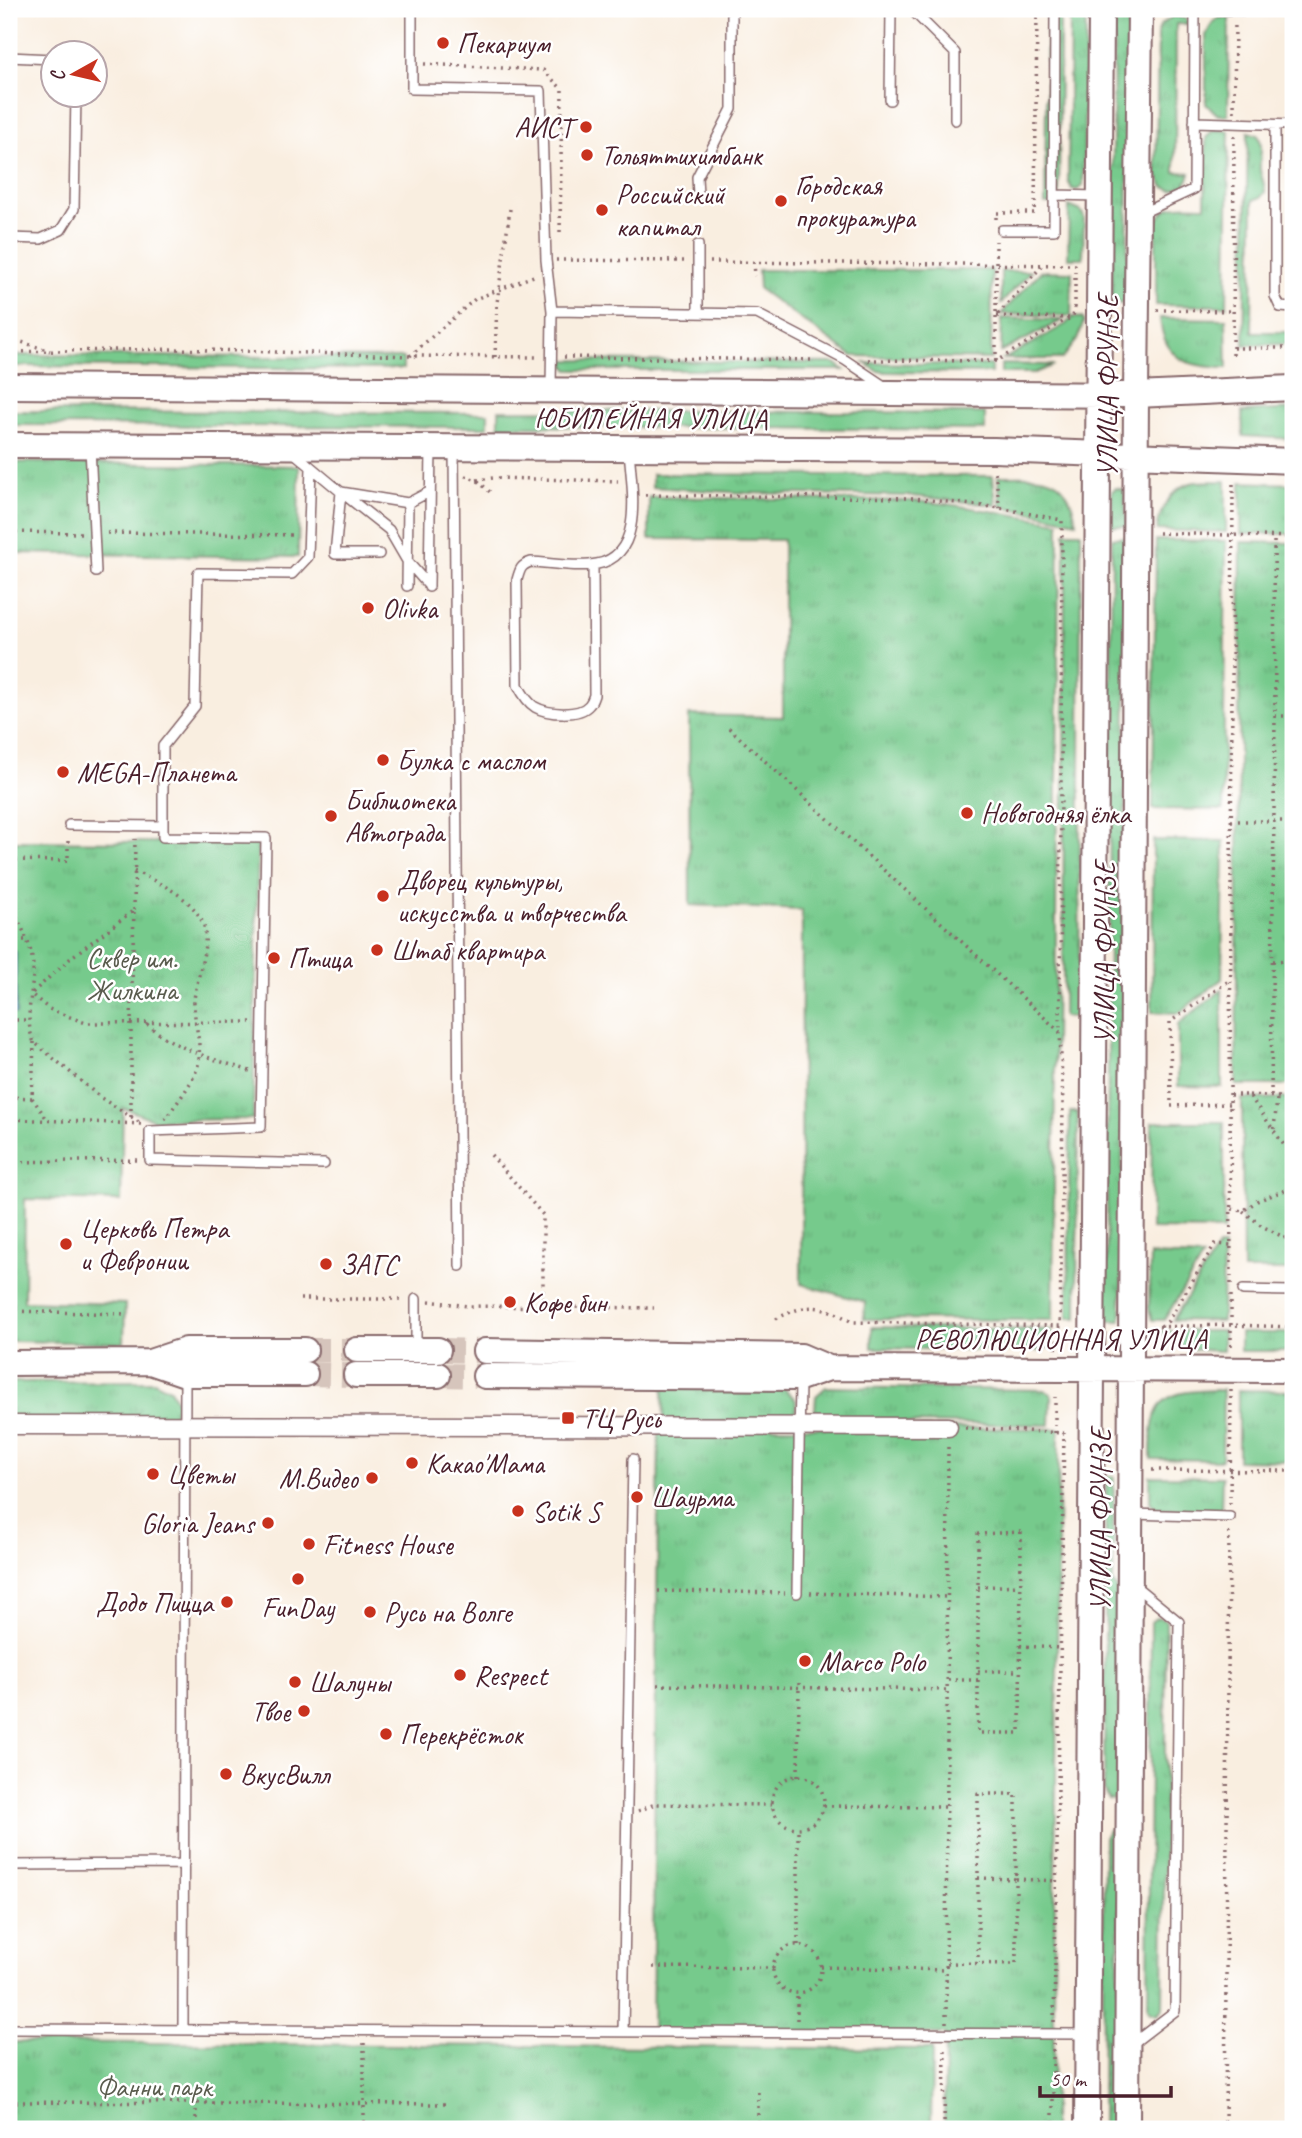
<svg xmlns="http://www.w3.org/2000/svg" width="1302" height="2138" font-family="Caveat,sans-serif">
<defs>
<pattern id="grass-tufts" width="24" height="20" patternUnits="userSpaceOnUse" patternTransform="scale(1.75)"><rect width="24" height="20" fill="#76ca8c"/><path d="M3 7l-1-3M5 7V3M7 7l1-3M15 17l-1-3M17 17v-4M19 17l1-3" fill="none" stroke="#68ad79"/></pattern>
</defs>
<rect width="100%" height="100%" fill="#fff"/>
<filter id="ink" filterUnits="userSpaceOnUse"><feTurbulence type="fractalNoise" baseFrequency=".0143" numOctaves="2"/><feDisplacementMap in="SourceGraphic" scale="14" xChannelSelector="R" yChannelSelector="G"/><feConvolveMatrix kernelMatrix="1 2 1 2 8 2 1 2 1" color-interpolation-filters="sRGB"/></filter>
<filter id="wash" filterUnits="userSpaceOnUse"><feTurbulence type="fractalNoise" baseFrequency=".00686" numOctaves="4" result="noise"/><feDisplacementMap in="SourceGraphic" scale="28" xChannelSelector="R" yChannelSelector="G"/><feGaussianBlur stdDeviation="1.57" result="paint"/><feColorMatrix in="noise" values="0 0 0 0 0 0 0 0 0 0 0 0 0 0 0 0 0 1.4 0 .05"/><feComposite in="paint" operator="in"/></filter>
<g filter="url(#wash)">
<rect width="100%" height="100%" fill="#f9eee0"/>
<path fill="url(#grass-tufts)" stroke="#60745c" stroke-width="2" d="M1047,9H1060L1059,204H1045Z
M1114,9H1129L1127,304L1112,303Z
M1075,11L1083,12L1086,18L1083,186L1077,190L1072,189L1068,181L1070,19Z
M1174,16L1186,19L1190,24H1176L1175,172L1190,173L1186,185L1172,190L1164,187L1156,174L1158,32L1161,24Z
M1219,18H1229L1228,115H1218L1206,104V35L1213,22Z
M1215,130L1229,131L1227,306L1156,305V224C1163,200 1185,206 1205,206L1206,138L1211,132Z
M1248,132L1258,135C1264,146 1259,158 1260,170C1261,177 1265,183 1265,192L1261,197L1253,200L1252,332H1293V344L1244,345Z
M1069,206L1081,211L1084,217L1083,258H1068Z
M758,270H992L991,359L852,356L759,289Z
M1001,271H1031L1001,304Z
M1041,271L1072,272L1071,316L1001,314Z
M1073,317L1082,318L1084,321L1077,340L1062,359H1004L1066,324Z
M1002,318L1063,320L1001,352Z
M1160,318L1226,319L1227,368C1190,367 1164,362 1160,318Z
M9,355L403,358V369L9,366Z
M560,360L835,363L844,370H569Z
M865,363L991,365V373L886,372L878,371Z
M1001,364L1054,365L1035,373H1001Z
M1293,409V439L1243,436L1242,412Z
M499,410L985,413V430L499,426Z
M9,411L488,413V427L9,425Z
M9,462L299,466L298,557L9,553Z
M652,474L993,476L996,505L912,496L746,493L652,487Z
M998,476C1041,476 1068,470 1076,522L1001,506Z
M1226,481V532L1157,530C1159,511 1171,488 1191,483C1202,480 1215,482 1226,481Z
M1241,482L1293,484V534H1241Z
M1116,488L1124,490L1127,526H1112V491Z
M649,497L915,501L947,504L1059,522L1053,1320L864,1319L865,1302L801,1284L802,910L690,905L689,715L783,717V540L649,539Z
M1065,532H1081L1079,1017H1063Z
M1127,537L1121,1321H1106L1112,538Z
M1156,540L1226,541L1223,810L1153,809Z
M1241,542L1293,543V1085H1236Z
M1153,840L1224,841L1222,979L1179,1013L1152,1012Z
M9,841L258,843L253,1119L155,1120L123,1108L121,1201L25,1199L24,1301L125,1304L124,1343L9,1341Z
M1222,990V1087L1178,1086V1024Z
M1293,1098V1270H1243L1242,1099Z
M1070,1112H1078L1077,1318H1068Z
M1152,1122H1224V1230L1151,1229Z
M1218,1247H1223L1222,1321L1173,1320Z
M1150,1255L1203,1257L1164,1320H1152L1149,1309Z
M872,1327L1052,1330V1343L1047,1348L1038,1351L872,1348Z
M1160,1331H1223V1351C1197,1350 1178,1351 1160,1331Z
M1240,1333H1293V1351H1240Z
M154,1381L170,1389L177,1402L174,1415L170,1419H9V1382Z
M663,1385L784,1388L796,1400L795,1422L664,1421Z
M826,1387L1044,1390L1051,1394L1050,1425L814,1422L816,1396Z
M1223,1390L1222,1460L1151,1459C1151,1396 1162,1391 1223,1390Z
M1238,1390L1293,1391V1461L1238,1460Z
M659,1426L1059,1429L1053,2129H944L945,2034L652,2032Z
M1106,1476H1114L1113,1583L1120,1595L1118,1797L1116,1800L1108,1799L1104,1790Z
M1150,1476L1222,1477L1221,1511L1157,1509L1150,1502Z
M1157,1617L1165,1619L1166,1622L1163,2008L1157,2014L1150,2012L1148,2008L1151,1622Z
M1113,1828L1119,1833L1118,2129H1102L1104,1838L1108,1830Z
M9,2042L932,2049L931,2129H9Z"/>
<path fill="#59b2d6" stroke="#526880" stroke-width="2" d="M9,952H16V1014H9Z"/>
</g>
<g filter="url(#ink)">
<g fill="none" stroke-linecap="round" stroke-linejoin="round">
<path stroke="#d6c5bc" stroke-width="24" stroke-dasharray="24 12" stroke-linecap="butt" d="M305,1350H357
M438,1350L485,1351
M305,1374L356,1375
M438,1375L485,1376"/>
<defs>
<path id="lane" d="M412,9V89L541,91L546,260L552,311L551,389
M911,9L955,53V120
M1141,9L1293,11
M9,57L52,59
M890,100L891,9
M1194,122L1293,125
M1275,125V296L1280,307L1293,308
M698,195L697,177L732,109V9
M1054,195L1098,196
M1140,214L1194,189L1195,9
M1002,230H1054L1055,9
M9,238L41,239L61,230L74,209L76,94
M552,311L757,314L845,360L884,386
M698,313V245
M90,447L96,572
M454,448L460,1266
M292,451L311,467L308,557L292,574L198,573L195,706L163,746V837L266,838L261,1127L150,1131V1160L324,1164
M311,467L341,492L408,503L429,492
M341,492L389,530L407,561L429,586
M341,492L335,554H379
M593,565L594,695C593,698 592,702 589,705C579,717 547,714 535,707C527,702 522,693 518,685L517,580C520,569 521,565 531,562C552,563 577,568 597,564C646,555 631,485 629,449
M407,586L408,503
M429,587L431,448
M69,825L163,826
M1243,1290L1293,1291
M416,1350V1299
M1132,1514L1230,1517
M797,1593L800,1380
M9,1865L184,1864
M183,2028L185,1376
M9,2029L1086,2034
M623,2032L633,1459
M1132,2044L1175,2011L1179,1622L1135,1586"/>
<path id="street" d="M9,1425L948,1427"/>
<path id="secondary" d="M9,386L1136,395L1293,388
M9,445L994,450L1293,461
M357,1350H438
M485,1351L801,1356L829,1368
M150,1362L186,1350H305
M9,1363L150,1362L185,1374H305
M356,1375H438
M485,1376L800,1378L829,1368L1293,1370
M1087,2129L1101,9
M1127,2129L1136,395L1140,9"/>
</defs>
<use href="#lane" stroke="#87676a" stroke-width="12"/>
<use href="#street" stroke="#87676a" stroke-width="21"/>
<use href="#secondary" stroke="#87676a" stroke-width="28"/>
<path stroke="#87676a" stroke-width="3.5" stroke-dasharray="2 5" stroke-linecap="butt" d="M424,64L543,70L562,89L560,233
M1234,112L1235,21
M996,219V213H1035L1037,9
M556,260L685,261
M710,262L1075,265V308
M754,262L755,276
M1157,310L1232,311
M998,314L1042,266
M997,316L1070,318L1073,316L1075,308
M9,338L50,351
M1233,348H1293
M9,352L174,349L410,356L538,357
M1233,355L1234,133
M410,356L475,299L536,275
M495,357L497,303L510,209
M564,357L815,360
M868,360L996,361L1070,318
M996,361V241
M995,472L1000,508
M465,476L477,480L490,492
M477,480L493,478L618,481
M645,495L913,498L1000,508L1062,520L1060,1032L1063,1104L1060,1326L1056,1349
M9,532L82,533
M107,533L296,535
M1158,533L1293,537
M1275,716H1293
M729,728L1060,1032
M1231,821H1293
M9,860L68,861V838
M134,871C160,884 188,894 202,921C212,940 196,979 194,1000C193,1022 204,1048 197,1069C190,1087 176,1104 165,1119
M9,905C20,922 32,945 33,966C34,991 23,1019 34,1042L101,1098L142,1124L9,1119
M134,910L135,839
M9,940H26
M1273,961L1293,960
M9,1020H29
M147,1024C176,1050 214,1059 250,1071
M1230,1095H1249L1293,1158
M1249,1095L1293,1098
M1271,1096L1275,716L1274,537
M9,1097L32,1098L34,1042
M32,1098L47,1119
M1229,1104L1171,1106L1170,1022L1230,980
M131,1117V1023L134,910L73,956L31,994L49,1009L86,1023L251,1022
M1274,1129L1277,1099
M491,1155L543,1215V1307
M9,1162L140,1160
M1232,1209L1243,1211L1257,1201L1293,1187
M1243,1211L1262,1226L1293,1242
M1231,1284L1230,1095L1233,479
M9,1293L18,1311
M1231,1295V1350
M300,1299H404
M429,1301L468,1306L654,1308
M9,1311L126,1314
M776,1319C808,1302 822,1304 852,1322L1060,1326
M1161,1326L1168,1321L1215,1244L1231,1245
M1152,1327L1231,1325L1293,1327
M965,1428L1064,1433
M1055,1433V1397
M1152,1470L1293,1471
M1230,1504L1231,1389
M1021,1532L1020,1733H978V1534Z
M978,1587L1020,1585
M658,1591L785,1593
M810,1593L948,1597
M1020,1646L1060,1648
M978,1671H1020
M948,1680H978
M657,1685L947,1690
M798,1776L799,1683
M772 1802a26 26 0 1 1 52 0a26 26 0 1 1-52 0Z
M824,1806L947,1807
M638,1811L655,1804L773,1805
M978,1878L1016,1879V1794H978V1963
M773 1969a24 24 0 1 1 48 0a24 24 0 1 1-48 0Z
M798,1945V1828
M947,1963L1016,1964V1879L1057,1881
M653,1967L773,1968
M821,1967L947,1970
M797,2020V1993
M1054,2022L1064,1433
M946,2023L948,1443
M9,2102L447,2104
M196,2103V2129
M364,2129V2042
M758,2129V2091
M944,2129L945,2045
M1053,2129V2044
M1225,2129L1229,1529"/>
<use href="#lane" stroke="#fff" stroke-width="9"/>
<use href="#street" stroke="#fff" stroke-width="18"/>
<use href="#secondary" stroke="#fff" stroke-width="24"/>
</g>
</g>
<g fill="#c8321e" stroke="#fff" stroke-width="2.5">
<circle cx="443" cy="43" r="7"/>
<circle cx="586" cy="127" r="7"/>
<circle cx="587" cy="155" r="7"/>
<circle cx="781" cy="201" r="7"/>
<circle cx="602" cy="210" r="7"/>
<circle cx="368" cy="608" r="7"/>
<circle cx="383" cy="760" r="7"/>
<circle cx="63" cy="772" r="7"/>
<circle cx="967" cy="813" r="7"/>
<circle cx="331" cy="816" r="7"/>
<circle cx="383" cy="896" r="7"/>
<circle cx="377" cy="950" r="7"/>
<circle cx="274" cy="958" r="7"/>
<circle cx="66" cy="1244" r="7"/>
<circle cx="326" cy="1264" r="7"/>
<circle cx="510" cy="1302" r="7"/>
<rect x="561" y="1411" width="14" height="14" rx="3.5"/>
<circle cx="412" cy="1463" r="7"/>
<circle cx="153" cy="1474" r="7"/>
<circle cx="372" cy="1478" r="7"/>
<circle cx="637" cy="1497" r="7"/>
<circle cx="518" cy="1511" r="7"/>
<circle cx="268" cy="1523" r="7"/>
<circle cx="309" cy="1544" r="7"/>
<circle cx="298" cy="1579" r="7"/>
<circle cx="227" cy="1602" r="7"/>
<circle cx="370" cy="1612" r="7"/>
<circle cx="805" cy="1661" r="7"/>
<circle cx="460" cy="1675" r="7"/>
<circle cx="295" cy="1682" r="7"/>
<circle cx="304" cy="1711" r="7"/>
<circle cx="386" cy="1734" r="7"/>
<circle cx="226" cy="1774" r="7"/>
</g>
<g text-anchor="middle" stroke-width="5" stroke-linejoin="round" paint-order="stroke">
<g font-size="28" fill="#4a1f2b" stroke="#fff" text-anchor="start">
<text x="457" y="53">Пекариум</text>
<text x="572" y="137" text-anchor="end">АИСТ</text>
<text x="601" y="165">Тольяттихимбанк</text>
<text x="795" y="195">Городская<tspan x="795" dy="32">прокуратура</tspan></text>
<text x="616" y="204">Российский<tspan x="616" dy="32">капитал</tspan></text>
<text x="382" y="618">Olivka</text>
<text x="397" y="770">Булка с маслом</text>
<text x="77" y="782">MEGA-Планета</text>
<text x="345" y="810">Библиотека<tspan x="345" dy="32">Автограда</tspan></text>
<text x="981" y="823">Новогодняя ёлка</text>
<text x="397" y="890">Дворец культуры,<tspan x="397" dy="32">искусства и творчества</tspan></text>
<text x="391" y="960">Штаб квартира</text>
<text x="288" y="968">Птица</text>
<text x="80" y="1238">Церковь Петра<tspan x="80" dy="32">и Февронии</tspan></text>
<text x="340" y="1274">ЗАГС</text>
<text x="524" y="1312">Кофе бин</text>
<text x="582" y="1428">ТЦ Русь</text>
<text x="426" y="1473">Какао'Мама</text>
<text x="167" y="1484">Цветы</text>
<text x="358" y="1488" text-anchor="end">М.Видео</text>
<text x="651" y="1507">Шаурма</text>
<text x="532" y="1521">Sotik S</text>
<text x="254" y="1533" text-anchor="end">Gloria Jeans</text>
<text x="323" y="1554">Fitness House</text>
<text x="213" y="1612" text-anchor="end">Додо Пицца</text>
<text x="298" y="1617" text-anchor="middle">FunDay</text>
<text x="384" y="1622">Русь на Волге</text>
<text x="819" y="1671">Marco Polo</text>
<text x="474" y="1685">Respect</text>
<text x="309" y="1692">Шалуны</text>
<text x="290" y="1721" text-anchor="end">Твое</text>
<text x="400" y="1744">Перекрёсток</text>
<text x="240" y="1784">ВкусВилл</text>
</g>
<g font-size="28" fill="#4a1f2b" stroke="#fff">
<text transform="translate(1107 386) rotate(-90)" y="10">УЛИЦА ФРУНЗЕ</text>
<text x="651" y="428">ЮБИЛЕЙНАЯ УЛИЦА</text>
<text transform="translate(1104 953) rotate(-90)" y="10">УЛИЦА ФРУНЗЕ</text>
<text x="1061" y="1349">РЕВОЛЮЦИОННАЯ УЛИЦА</text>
<text transform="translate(1100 1520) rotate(-90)" y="10">УЛИЦА ФРУНЗЕ</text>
</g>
<g font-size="28" fill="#595b4d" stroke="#fff">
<text x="132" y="968">Сквер им.<tspan x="132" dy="32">Жилкина</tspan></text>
<text x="154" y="2096">Фанни парк</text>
</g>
</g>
<rect width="1302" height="2138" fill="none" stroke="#fff" stroke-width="35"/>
<g transform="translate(74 74) rotate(262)"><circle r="33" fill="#ffffff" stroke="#b7a5aa" stroke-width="2"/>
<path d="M0-5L12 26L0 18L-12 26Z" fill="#c8321e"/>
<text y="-10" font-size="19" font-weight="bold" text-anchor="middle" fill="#4a1f2b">С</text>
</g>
<path d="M1040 2086v10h131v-10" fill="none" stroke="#4a1f2b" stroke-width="3.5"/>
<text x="1050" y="2086" font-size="21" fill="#4a1f2b" stroke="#ffffff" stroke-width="5" paint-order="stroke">50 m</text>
</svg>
